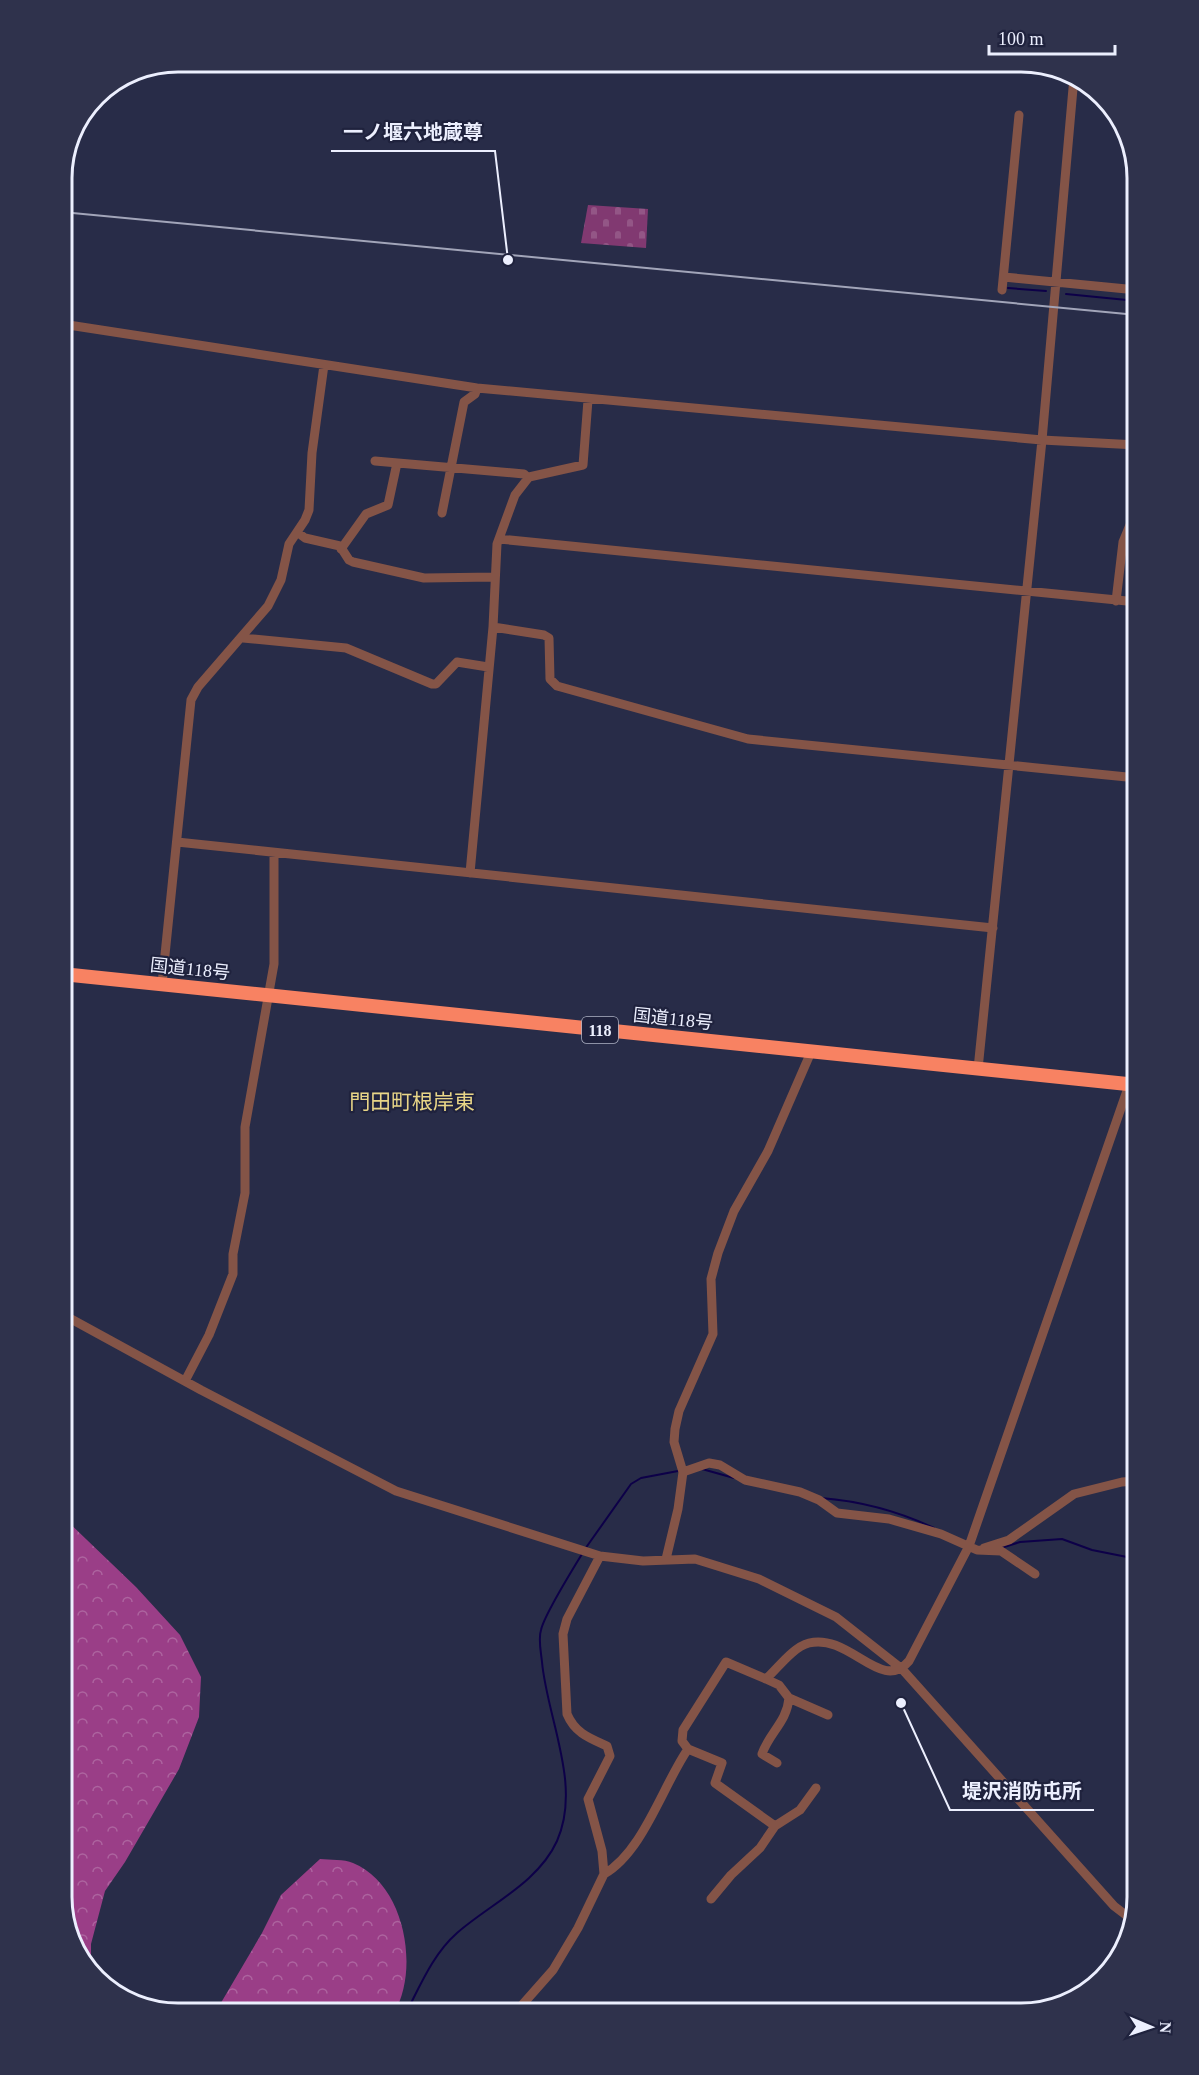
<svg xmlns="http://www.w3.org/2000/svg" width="1199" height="2075" font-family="'Times New Roman','Noto Sans JP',serif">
<defs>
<pattern id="forest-crowns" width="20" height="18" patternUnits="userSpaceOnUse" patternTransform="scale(1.5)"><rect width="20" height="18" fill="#9a3e87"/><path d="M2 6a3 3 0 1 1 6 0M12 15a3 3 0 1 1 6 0" fill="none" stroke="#ad649f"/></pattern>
<pattern id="cemetery-stones" width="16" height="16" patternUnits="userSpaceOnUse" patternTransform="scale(1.5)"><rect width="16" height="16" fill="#813971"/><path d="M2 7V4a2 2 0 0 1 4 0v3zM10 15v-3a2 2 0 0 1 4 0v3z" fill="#935686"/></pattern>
</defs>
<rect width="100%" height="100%" fill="#282c48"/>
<path fill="url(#forest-crowns)" d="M62,1516L136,1587L180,1635L201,1677L199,1717L179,1769L125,1862L105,1891L91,1944V1968L73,1948L62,1897Z
M320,1859C330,1860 344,1859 353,1863C405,1884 420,1969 394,2013H215L262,1933L281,1895Z"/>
<path fill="url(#cemetery-stones)" d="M588,205L648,209L646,248L581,243Z"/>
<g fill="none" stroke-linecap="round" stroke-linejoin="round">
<path stroke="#0d0048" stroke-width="2" d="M1008,288L1046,291
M1066,294L1137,301
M702,1469L734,1478
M821,1498C859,1501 900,1512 934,1528
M1001,1548L1020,1542L1062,1539L1092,1550L1137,1559
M585,1549L631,1484L641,1478L678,1471
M406,2013C420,1986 433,1954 457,1933C490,1904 538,1883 557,1841C582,1785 547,1718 542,1662C541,1652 538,1639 541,1630C544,1616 574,1567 582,1554"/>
<path stroke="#845447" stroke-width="9" d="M1004,277L1137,290
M1002,290L1019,115
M62,324L477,388L1042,440L1137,445
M375,461L524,474L528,478
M442,513L464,402L475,394L477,388
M297,532L305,538L340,546L349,560L353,562L424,578L495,577
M499,539L1137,602
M341,549L366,514L388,505L397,463
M1116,601L1123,542L1137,508
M493,627L544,635L549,638L550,679L557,686L748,739L1137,778
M243,638L346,648L432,684H436L457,662L488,667
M177,842L993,928
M470,873L493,627L497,544L515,495L529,477L583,465L588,400
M162,984L191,700L198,687L268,606L281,580L289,544L305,520L309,510L312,453L324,365
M978,1069L1042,440L1074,77
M62,1314L201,1390L396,1491L600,1556L643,1561L695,1559L759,1579L836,1617L902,1669L1114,1906L1131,1919
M185,1381L209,1335L233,1274V1254L245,1193V1127L274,964V853
M683,1472L709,1463L720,1465L745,1480L800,1492L819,1500L837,1513L889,1519L941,1534L977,1550L1001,1551L1035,1574
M984,1548L1009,1540L1074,1494L1122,1482L1137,1481
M666,1559L678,1509L683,1472L674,1442L675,1429L679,1411L713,1334L711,1279L718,1253L734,1211L768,1151L811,1052
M766,1679L779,1685L789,1698C787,1722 769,1733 762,1754L777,1763
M789,1698L828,1715
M688,1749L722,1763L715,1783L775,1826
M604,1874C643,1852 663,1785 688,1749L682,1741L683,1730L726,1662L766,1679C778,1668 793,1647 809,1643C850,1633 881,1694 909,1661L969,1546L1129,1085
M711,1899L731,1875L760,1848L775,1826L800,1810L816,1788
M515,2013L553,1970L578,1928L604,1874L602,1851L588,1799L610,1756L607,1746C589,1738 575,1733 567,1714L563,1634L567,1619L600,1556"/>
<path stroke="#f88262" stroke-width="14" d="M62,974L1137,1085"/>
<path stroke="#a2a5b9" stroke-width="2" d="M62,212L1137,315"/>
</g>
<g text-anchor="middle" stroke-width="4.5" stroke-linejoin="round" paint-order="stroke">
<rect fill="#1f223d" stroke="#aeb2c4" stroke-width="1.5" x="582" y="1017" width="36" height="26" rx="4.5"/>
<g font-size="16" font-weight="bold" fill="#eceffe">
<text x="600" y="1036">118</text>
</g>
<g font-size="18" fill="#eceffe" stroke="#1f223d">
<text transform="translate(190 969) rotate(6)" y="6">国道118号</text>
<text transform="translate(673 1019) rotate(6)" y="6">国道118号</text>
</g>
<g font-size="21" fill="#e8d587" stroke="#1f223d">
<text x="412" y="1109">門田町根岸東</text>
</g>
</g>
<path d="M0 0H1199V2075H0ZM178 72H1021A106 106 0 0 1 1127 178V1897A106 106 0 0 1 1021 2003H178A106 106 0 0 1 72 1897V178A106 106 0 0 1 178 72Z" fill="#2f324c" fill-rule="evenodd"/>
<path fill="none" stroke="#eceffe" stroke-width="3" d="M178 72H1021A106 106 0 0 1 1127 178V1897A106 106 0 0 1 1021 2003H178A106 106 0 0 1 72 1897V178A106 106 0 0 1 178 72Z"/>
<path fill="none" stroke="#eceffe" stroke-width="2" d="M508 260L495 151H331M901 1703L950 1810H1094"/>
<g fill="#eceffe" stroke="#1f223d" stroke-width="2">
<circle cx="508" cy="260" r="6"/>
<circle cx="901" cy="1703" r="6"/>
</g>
<g font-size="20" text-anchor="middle" font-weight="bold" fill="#eceffe" stroke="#1f223d" stroke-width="4.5" stroke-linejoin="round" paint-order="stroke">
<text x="413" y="139">一ノ堰六地蔵尊</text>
<text x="1022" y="1798">堤沢消防屯所</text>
</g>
<g transform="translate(1151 2027) rotate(92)" stroke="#1f223d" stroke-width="4.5" paint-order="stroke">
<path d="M0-4.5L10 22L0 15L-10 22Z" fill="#eceffe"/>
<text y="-9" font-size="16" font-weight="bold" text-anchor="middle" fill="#eceffe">N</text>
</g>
<path d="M989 45v9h126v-9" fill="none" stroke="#eceffe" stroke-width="3"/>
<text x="998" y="45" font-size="18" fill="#eceffe" stroke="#1f223d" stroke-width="4.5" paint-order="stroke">100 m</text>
</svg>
